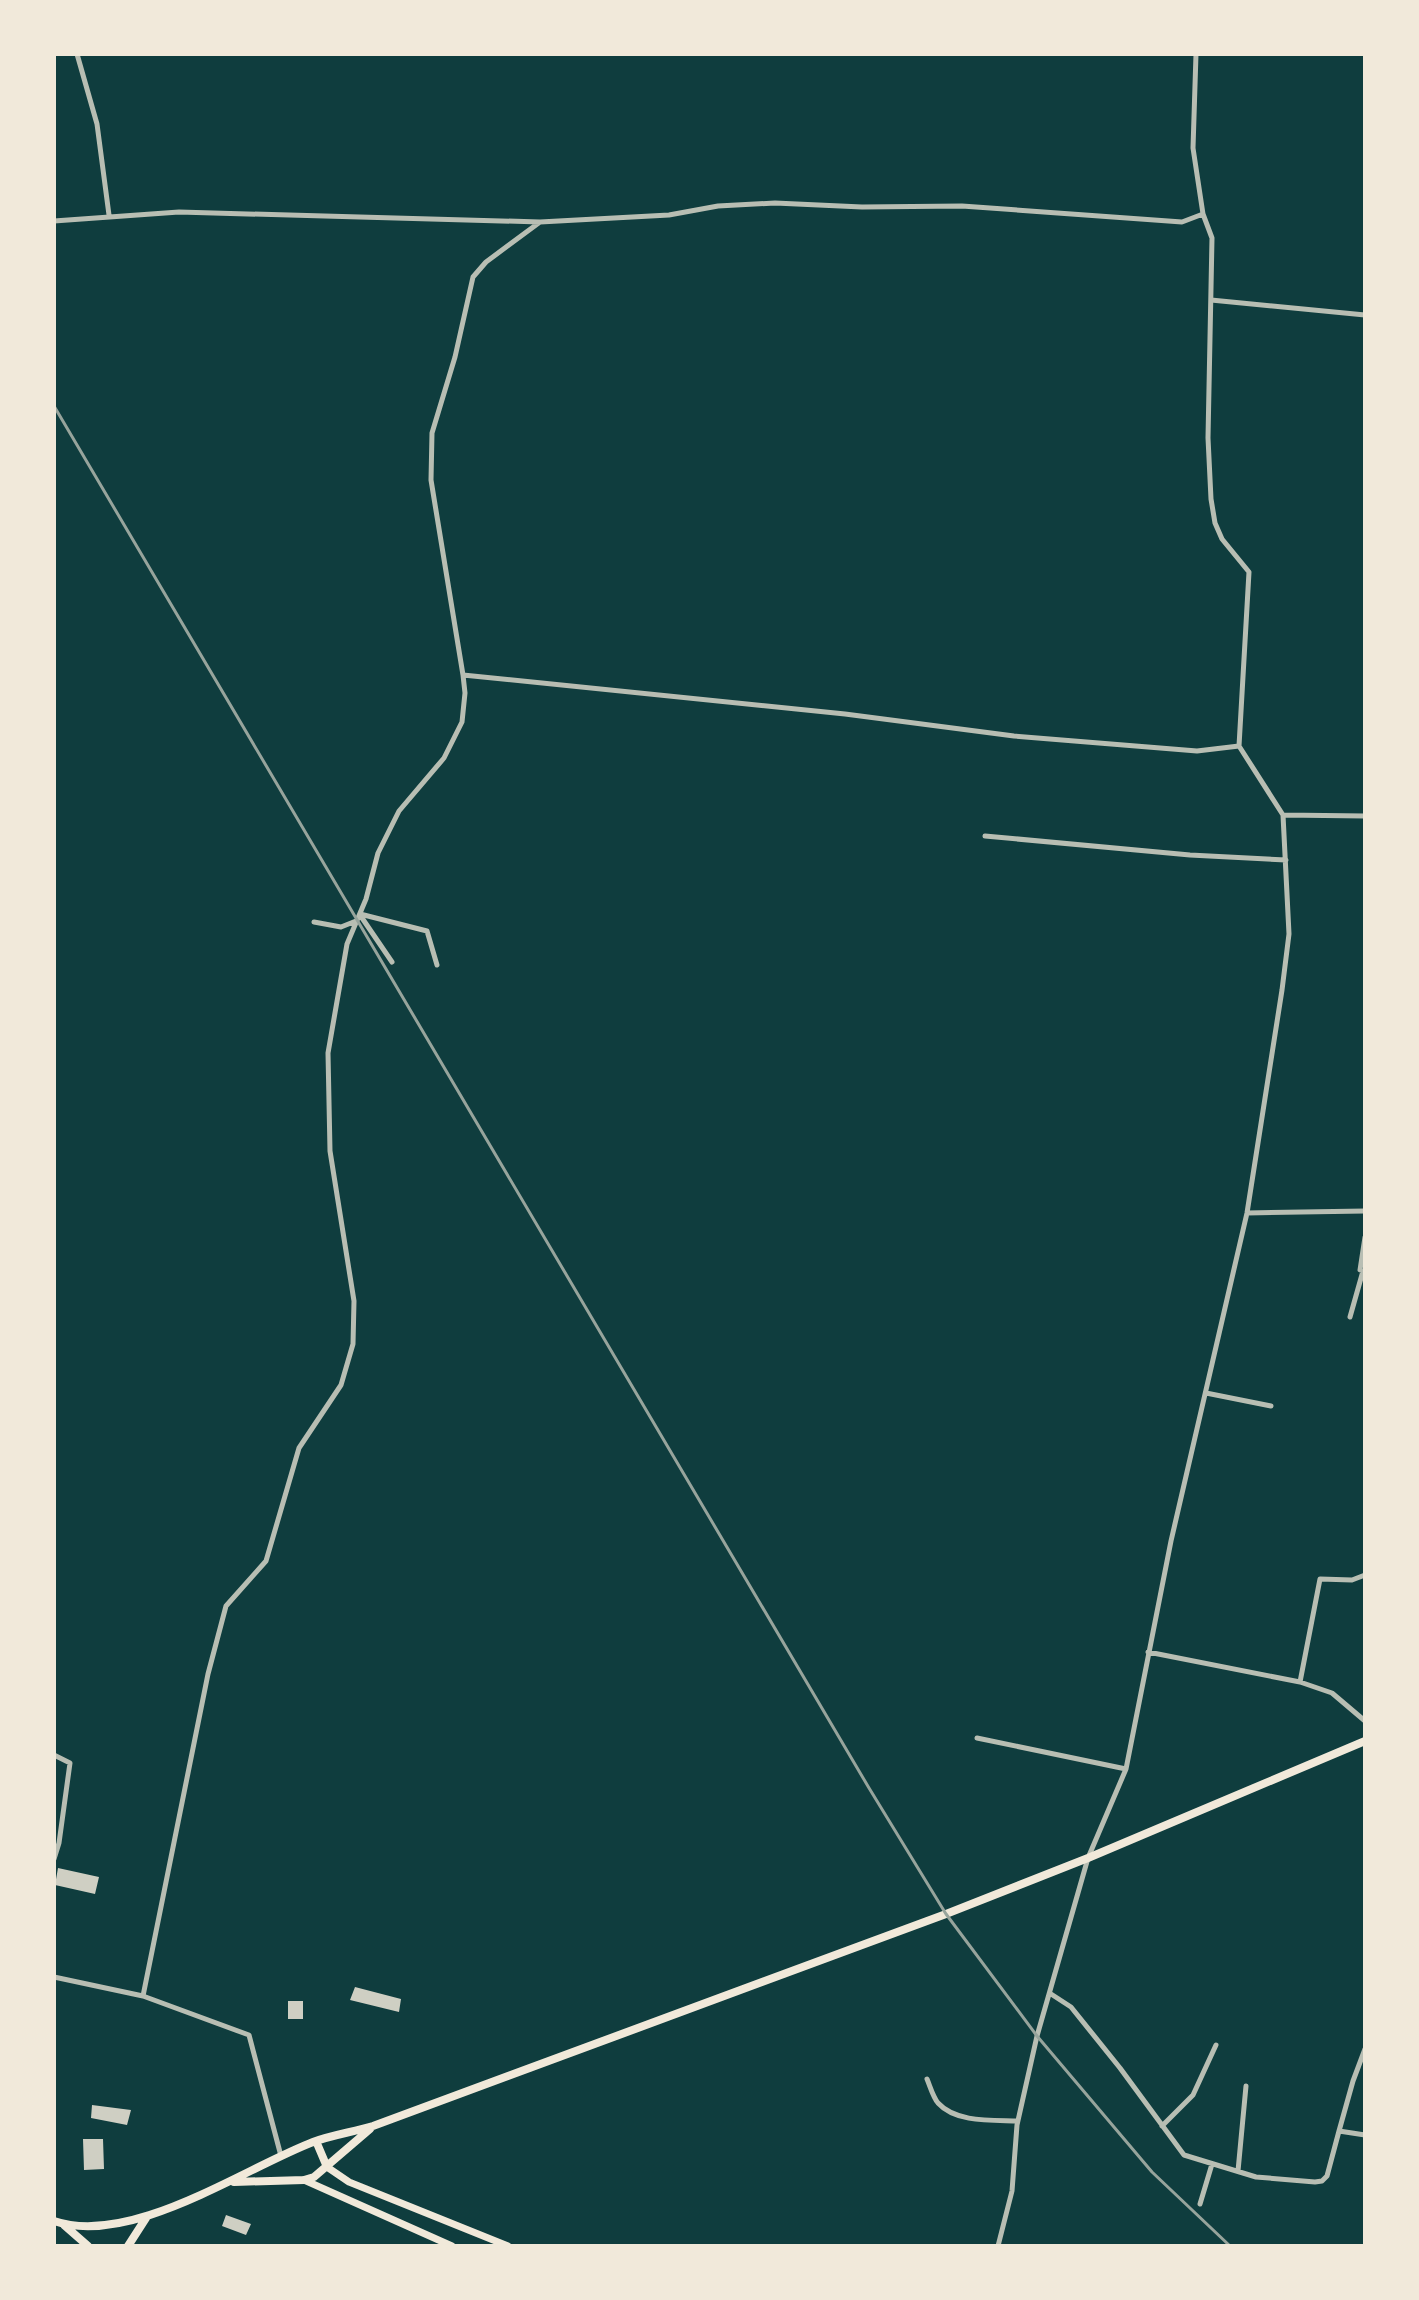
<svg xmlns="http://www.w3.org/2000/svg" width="1419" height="2300" font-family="Manrope,sans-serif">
<rect width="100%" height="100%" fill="#0f3d3e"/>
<path fill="#cfcfc3" d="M58,1868L99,1877L95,1894L55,1885Z
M355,1987L401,1999L399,2012L350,2000Z
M288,2001H303V2019H288Z
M92,2105L131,2110L127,2125L91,2118Z
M83,2139H103L104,2169L84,2170Z
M226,2215L251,2224L246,2235L222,2226Z"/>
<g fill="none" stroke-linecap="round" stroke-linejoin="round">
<path stroke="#b8beb3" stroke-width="5" d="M77,54L97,124L109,215
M1196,54L1193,148L1203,214
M54,221L179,212L540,222
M1211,300L1365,315
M463,675L431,480L432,433L455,357L473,277L486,262L540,222L669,215L718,206L775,203L862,207L962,206L1182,222L1203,214L1212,238L1208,438L1211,499L1215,523L1222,539L1249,572L1239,746L1283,815L1289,934L1282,990L1247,1213L1171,1541L1126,1769L1088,1858L1037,2036L1017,2125L1012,2191L998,2246
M1283,815L1365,816
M985,836L1190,855L1286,860
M360,914L427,931L437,965
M360,915L392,962
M314,922L341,927L356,921
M1247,1213L1365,1211
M1350,1317L1363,1271L1360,1270L1365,1237
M1206,1393L1271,1406
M1148,1652L1300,1682L1332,1693L1365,1721
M1300,1682L1320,1579L1352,1580L1365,1575
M977,1738L1126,1769
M54,1755L70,1763L59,1843L54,1859
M54,1977L143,1996
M1051,1994L1071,2007L1120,2068L1184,2155L1256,2177L1315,2182L1322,2181L1327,2176L1339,2131L1365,2135
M927,2079C930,2086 933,2097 938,2103C956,2123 993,2120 1018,2121
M1162,2126L1193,2095L1216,2045
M1339,2131L1353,2081L1365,2049
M281,2156L249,2035L143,1996L208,1674L226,1606L266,1561L299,1448L341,1385L353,1344L354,1301L330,1151L328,1053L347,944L366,899L378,853L399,811L444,758L462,722L465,693L463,675L845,714L1014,736L1197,751L1239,746
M1238,2171L1246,2086
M1200,2204L1212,2164"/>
<path stroke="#f1e9da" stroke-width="7" d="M327,2167L349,2182L508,2246
M304,2180L452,2246"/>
<path stroke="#f1e9da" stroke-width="8" d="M316,2141L327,2167
M234,2182L304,2180L314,2177L370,2129
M54,2221C130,2247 241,2170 313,2142C332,2135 353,2132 373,2126L946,1914L1088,1858L1365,1741
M64,2225L88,2246
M128,2246L146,2218"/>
<path stroke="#97a49c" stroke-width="3" d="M54,406L869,1788L946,1914L1037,2036L1152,2172L1230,2246"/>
</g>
<rect width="1419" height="2300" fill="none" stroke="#f1e9da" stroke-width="112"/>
</svg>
